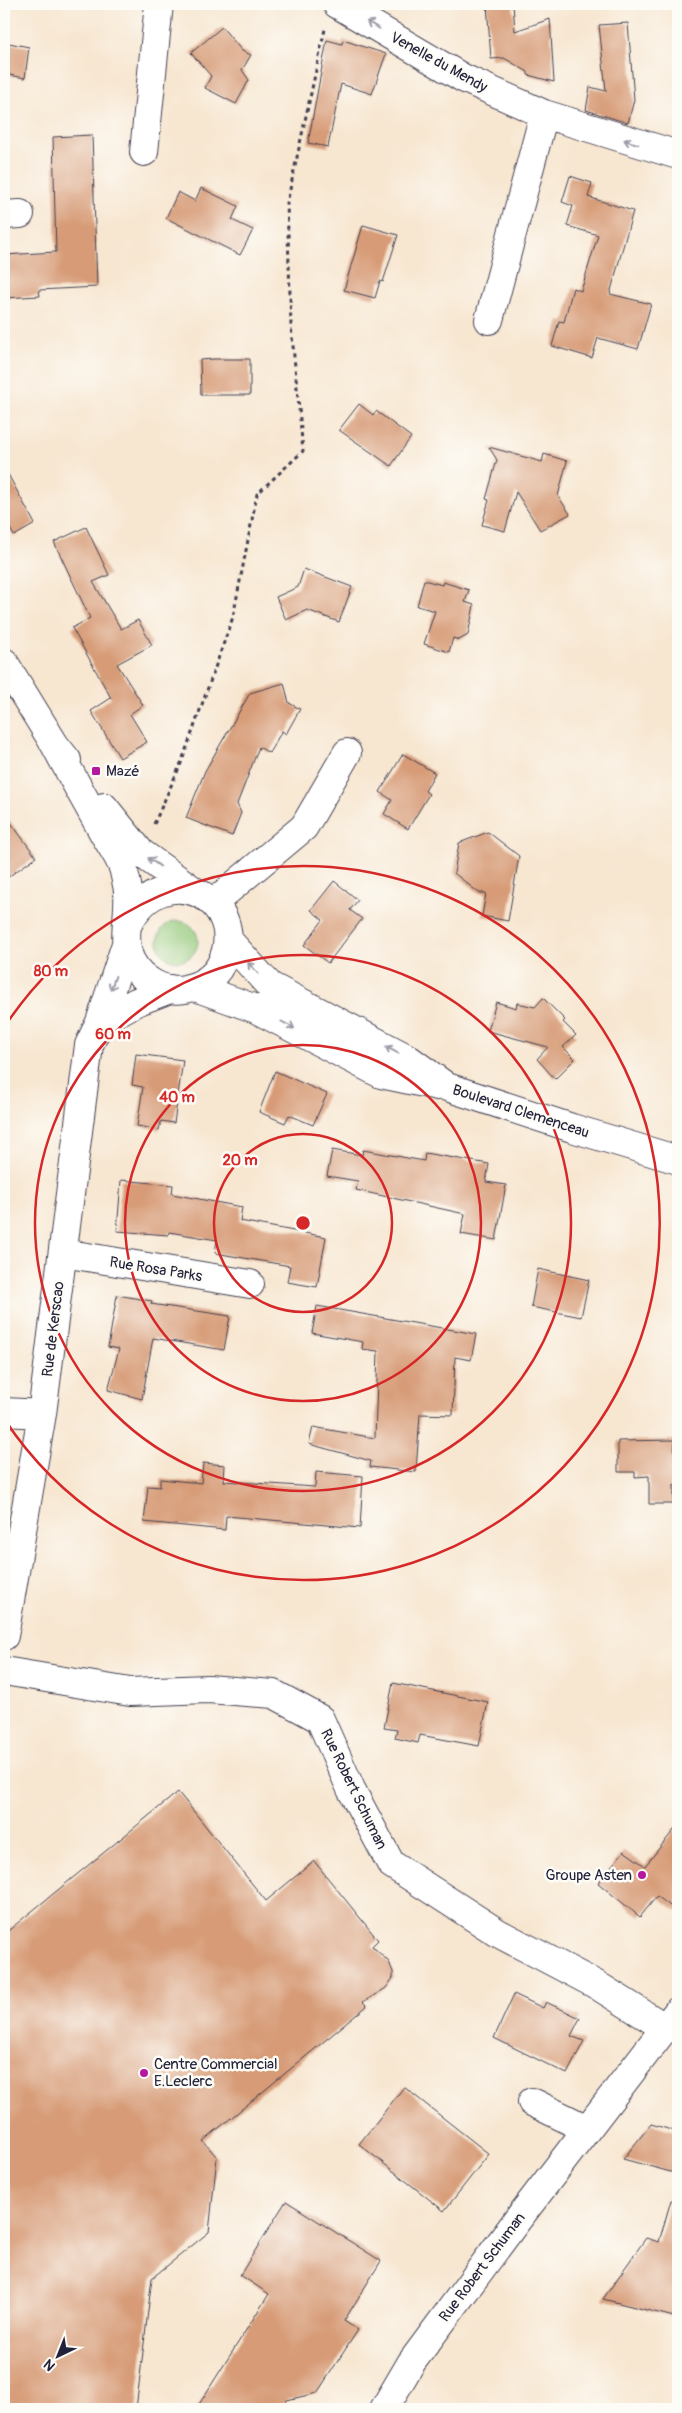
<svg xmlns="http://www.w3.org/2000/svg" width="682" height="2413" font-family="Pangolin,sans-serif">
<rect width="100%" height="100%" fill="#fdfcf7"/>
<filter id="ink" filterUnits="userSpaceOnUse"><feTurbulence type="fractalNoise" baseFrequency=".02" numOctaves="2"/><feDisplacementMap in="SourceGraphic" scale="10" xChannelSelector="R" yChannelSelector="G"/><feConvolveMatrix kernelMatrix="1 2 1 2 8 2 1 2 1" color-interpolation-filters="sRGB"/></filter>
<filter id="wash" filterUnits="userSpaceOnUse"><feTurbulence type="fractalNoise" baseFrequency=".0096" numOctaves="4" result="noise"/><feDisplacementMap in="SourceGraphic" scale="20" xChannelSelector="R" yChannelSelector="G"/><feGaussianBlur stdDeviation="1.12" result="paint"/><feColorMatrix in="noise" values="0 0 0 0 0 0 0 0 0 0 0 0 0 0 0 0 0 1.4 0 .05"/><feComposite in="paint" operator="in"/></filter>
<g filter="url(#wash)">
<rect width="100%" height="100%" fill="#f7e6d0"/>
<path fill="#93c778" stroke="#5a745a" d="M158 941a20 20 0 1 1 40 0a20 20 0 1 1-40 0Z"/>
<g id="blocks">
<path fill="#d79b77" d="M487,4H513L515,31L550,19L554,82L528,75V72L504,58L491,59Z
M628,23L634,100L628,123L586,110L590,87L606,91L599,25Z
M222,27L242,51L251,55L242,70L249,80L236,104L205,88L211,76L191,53Z
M327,40L342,44L343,40L386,54L372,94L341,84L328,147L308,143Z
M4,42L29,47L25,78L4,74Z
M92,135L97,287L39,290L40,296L4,298V255L56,252L53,137Z
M570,176L592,183L588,197L633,211L610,294L651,304L638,349L598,338L592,358L552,346L559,321L564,322L573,288L581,291L598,235L567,226L573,206L562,202Z
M201,188L238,206L232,220L253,230L240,255L166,218L178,192L195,201Z
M363,225L398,235L383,282L380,281L375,298L344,290Z
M214,359H250V395H201L200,360Z
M359,404L373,415L376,411L411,437L391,466L339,430Z
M489,447L542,462L544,454L567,461L558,496L570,514L540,530L516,492L505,531L482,525L489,500L486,499L497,460Z
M4,467L35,524L14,536L4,517Z
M86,527L109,575L93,582L121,629L138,620L152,645L117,664L143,705L130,714L147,742L120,758L91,711L111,698L72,628L90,618L54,542Z
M304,569L352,587L339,622L307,610L286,620L276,597L298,587Z
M424,580L442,585L443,582L469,590L465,602L474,605L468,635L459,640L453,638L449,652L424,644L435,611L417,606Z
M284,683L289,703L300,709L286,734L282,731L269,753L259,747L237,804L241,813L232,836L186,818L205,771L250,693Z
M403,754L435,773L425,791L429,794L408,829L384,814L392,800L380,792Z
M4,813L36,857L4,880Z
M488,832L519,856L508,921L482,916L486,893H479L454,873L459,843Z
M334,881L358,900L350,910L362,919L328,963L304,945L323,920L311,910Z
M543,998L565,1020L563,1022L576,1035L563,1047L575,1059L555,1079L537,1059L548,1047L488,1031L496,1002L516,1008L517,1003L535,1007Z
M136,1054L183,1060L174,1123L161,1121L159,1130L137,1126L143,1087L132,1085Z
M275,1071L327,1094L313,1125L289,1115L285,1123L259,1112Z
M332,1150L362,1155L363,1150L424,1161L425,1153L489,1164L486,1182L506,1185L496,1240L461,1234L465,1214L356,1190L358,1181L327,1176Z
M121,1180L173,1185L172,1194L242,1207L240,1221L326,1237L317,1287L287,1282L290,1266L215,1253L217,1240L169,1232L168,1235L117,1231Z
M538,1269L589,1280L581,1317L531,1307Z
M117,1295L152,1301L151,1304L230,1316L224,1350L153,1338L142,1399L108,1390L119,1349L108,1347Z
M317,1306L476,1334L471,1360L455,1357L453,1415L420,1414L416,1472L370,1467L371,1461L309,1444L313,1427L375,1438L378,1351L362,1349L363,1342L312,1333Z
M675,1440L674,1452L678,1453V1485H674V1504H649V1476L635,1477V1472H618V1441Z
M203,1463L225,1465L224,1481L315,1487L316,1472L363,1476L360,1528L226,1516L225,1530L144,1522L148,1486L160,1487V1479L201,1483Z
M393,1683L488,1702L479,1746L420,1735L418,1743L395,1738L397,1730L384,1728Z
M178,1792L266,1901L314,1861L378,1940L372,1946L389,1962L393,1972V1978L386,1988L363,2002L367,2006L203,2141L217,2157L209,2232L152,2278L136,2409H4V1934Z
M678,1825V1912L657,1896L640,1917L598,1883L624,1851L645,1866Z
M514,1994L543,2008L546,2002L580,2018L571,2036L584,2041L567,2074L494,2038Z
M404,2087L489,2154L444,2211L359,2144Z
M651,2124L678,2132V2174L623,2159Z
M671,2200L678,2201V2318L603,2299L646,2238L659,2242Z
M286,2201L381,2261L344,2321L358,2330L317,2393L287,2400L281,2409H196L269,2294L240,2275Z"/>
</g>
</g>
<g filter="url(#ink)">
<use href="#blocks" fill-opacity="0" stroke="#423f51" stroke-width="1"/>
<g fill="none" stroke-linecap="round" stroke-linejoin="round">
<defs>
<path id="minor" d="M337,4L463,78L544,114L678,155
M144,152L159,4
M4,215L20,214
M489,320L544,114
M4,662L55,745L67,760
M55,745C71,775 88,805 104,834C111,846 121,859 124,871C125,878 128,886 128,893C130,915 121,941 131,961C141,980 163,993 185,989C199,986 214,978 221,964C252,901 164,853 128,924
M104,807L141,853L194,891
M213,903L304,827L347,753
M228,940L270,986L407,1058L447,1087L572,1128L678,1160
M195,987L256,1009L381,1074L438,1086
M100,1022L136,1002L170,989
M63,1253L250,1284
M4,1412L42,1414
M4,1636L42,1414L89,1045L100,1022L126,944
M4,1671L130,1692L208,1689L274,1694L320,1719L351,1789L391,1864L498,1933L595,1984L664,2027
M532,2102L587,2129
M384,2409L411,2363L515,2223L678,2011"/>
</defs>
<use href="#minor" stroke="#423f51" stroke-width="30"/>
<path stroke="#423f51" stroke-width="3" stroke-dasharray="4 4" stroke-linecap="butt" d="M154,824L182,761L233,617L257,494L303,451L291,325L287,203L325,29"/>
<use href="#minor" stroke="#fff" stroke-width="28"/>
</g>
<defs><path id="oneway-shaft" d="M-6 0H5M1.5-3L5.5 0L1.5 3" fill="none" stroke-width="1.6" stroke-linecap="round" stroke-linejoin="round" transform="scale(1.25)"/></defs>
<g stroke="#9c9ca7">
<use href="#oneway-shaft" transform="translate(373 25) rotate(-150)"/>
<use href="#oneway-shaft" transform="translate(631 142) rotate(-163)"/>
<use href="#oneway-shaft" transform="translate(154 862) rotate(-144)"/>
<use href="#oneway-shaft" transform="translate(253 968) rotate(-133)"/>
<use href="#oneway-shaft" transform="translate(113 983) rotate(109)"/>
<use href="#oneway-shaft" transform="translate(288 1025) rotate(28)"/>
<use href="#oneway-shaft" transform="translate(392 1050) rotate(-152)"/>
</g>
</g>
<g fill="none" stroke="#d62828" stroke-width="2.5">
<circle cx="303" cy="1223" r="89"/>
<circle cx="303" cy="1223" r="178"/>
<circle cx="303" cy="1223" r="268"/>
<path d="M5 1026A357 357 0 1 1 5 1420"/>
</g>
<g fill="#b5179e" stroke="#fdfcf7" stroke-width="2">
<rect x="91" y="766" width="10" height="10" rx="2.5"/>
<circle cx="642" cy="1875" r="5"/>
<circle cx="144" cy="2073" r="5"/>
</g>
<g text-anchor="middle" stroke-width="5" stroke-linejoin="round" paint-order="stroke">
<g font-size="15" fill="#22223b" stroke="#fdfcf7">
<text transform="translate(439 62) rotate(29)" y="5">Venelle du Mendy</text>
<text transform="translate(521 1111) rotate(18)" y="5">Boulevard Clemenceau</text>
<text transform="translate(156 1269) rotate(9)" y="5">Rue Rosa Parks</text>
<text transform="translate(53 1329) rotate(-83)" y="5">Rue de Kerscao</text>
<text transform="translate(354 1789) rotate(64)" y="5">Rue Robert Schuman</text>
<text transform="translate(482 2267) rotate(-53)" y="5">Rue Robert Schuman</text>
</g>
<g font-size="15" fill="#22223b" stroke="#fdfcf7" text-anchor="start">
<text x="106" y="776">Mazé</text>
<text x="632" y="1880" text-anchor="end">Groupe Asten</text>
<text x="154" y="2069">Centre Commercial<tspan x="154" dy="17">E.Leclerc</tspan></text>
</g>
</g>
<circle cx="303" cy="1223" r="8" fill="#d62828" stroke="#fdfcf7" stroke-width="2.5"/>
<g font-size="15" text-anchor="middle" font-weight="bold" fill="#d62828" stroke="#fdfcf7" stroke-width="5" stroke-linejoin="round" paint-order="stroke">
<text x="51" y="976">80 m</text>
<text x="113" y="1039">60 m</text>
<text x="177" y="1102">40 m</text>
<text x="240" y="1165">20 m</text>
</g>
<rect width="682" height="2413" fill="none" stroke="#fdfcf7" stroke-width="20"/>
<g transform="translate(58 2356) rotate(223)" stroke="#fdfcf7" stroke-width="4" paint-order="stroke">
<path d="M0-4L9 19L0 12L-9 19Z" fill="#22223b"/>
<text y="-8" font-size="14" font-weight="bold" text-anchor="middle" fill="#22223b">N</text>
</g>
</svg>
